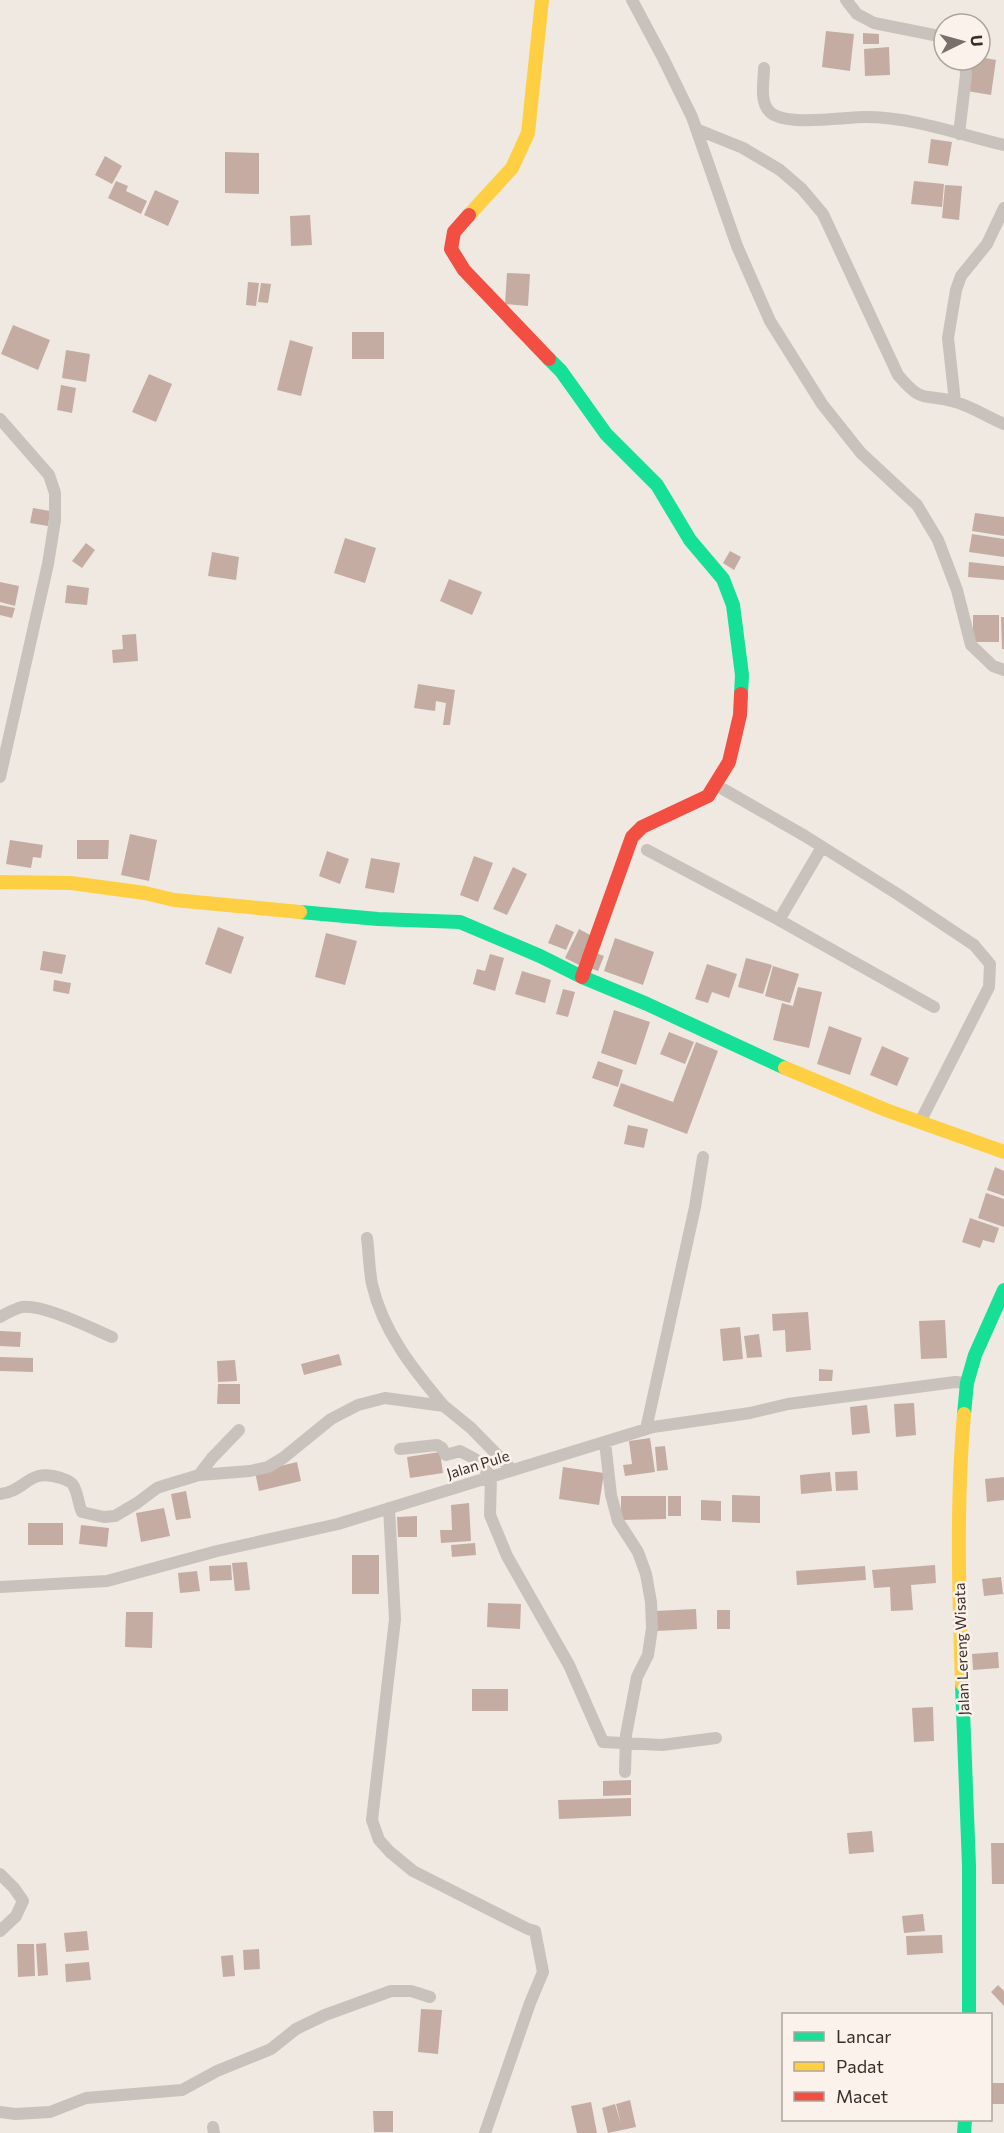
<svg xmlns="http://www.w3.org/2000/svg" width="1004" height="2133" font-family="Commissioner,sans-serif">
<rect width="100%" height="100%" fill="#efe9e2"/>
<path fill="#c4aca3" d="M826,31L854,34L850,71L822,67Z
M863,33L879,34V44H863Z
M889,47L890,75L865,76L864,49Z
M980,57L996,60L991,95L967,91L972,60H980Z
M931,139L952,142L948,166L928,163Z
M225,152L259,153V194L225,193Z
M105,156L122,166L112,184L95,175Z
M116,181L128,186L126,191L147,201L141,214L108,198Z
M914,181L944,184L942,207L911,204Z
M945,185L962,186L959,220L942,218Z
M155,190L179,201L168,226L144,215Z
M310,215L312,245L291,246L290,216Z
M507,273L530,274L528,306L505,304Z
M248,282L259,283L256,306L246,305Z
M261,283L271,284L268,303L258,302Z
M13,325L50,340L38,370L1,354Z
M352,332H384V359H352Z
M290,340L313,347L301,396L277,390Z
M66,350L90,354L86,382L62,378Z
M149,374L172,384L156,422L132,412Z
M61,385L76,388L72,413L57,410Z
M33,508L50,511L48,526L30,523Z
M975,513L1004,517V536L972,531Z
M972,534L1004,539V557L969,552Z
M345,538L376,548L365,583L334,573Z
M86,543L95,550L82,568L72,561Z
M730,551L741,557L734,570L723,563Z
M212,552L239,557L236,580L208,576Z
M969,562L1004,566V580L968,577Z
M449,579L482,592L472,615L440,601Z
M0,582L19,586L15,606L0,602Z
M67,585L89,588L87,605L65,603Z
M0,605L15,608L12,618L0,615Z
M973,615H999V642H973Z
M1001,617H1004V649H1002Z
M136,634L138,661L113,663L112,650L123,649L122,635Z
M418,684L455,690L450,725H443L446,703L436,701L435,711L414,708Z
M130,834L157,840L149,881L121,875Z
M10,840L43,845L41,858L33,857L31,868L6,864Z
M77,840H109L108,859H77Z
M327,851L349,859L340,884L319,876Z
M474,856L493,863L478,902L460,895Z
M371,858L400,863L394,893L365,888Z
M513,867L527,874L507,915L493,909Z
M556,924L574,932L566,950L548,943Z
M218,927L244,937L231,974L205,964Z
M579,929L592,936L579,965L565,958Z
M326,933L357,941L345,985L315,977Z
M615,938L654,952L643,985L604,971Z
M43,951L66,955L62,974L40,970Z
M596,953L604,956L598,971L590,968Z
M490,954L504,958L495,991L473,984L477,969L485,971Z
M746,958L772,965L763,994L738,987Z
M707,964L737,974L729,998L712,992L708,1003L695,999Z
M773,966L799,974L790,1003L765,996Z
M522,971L551,980L545,1003L515,994Z
M54,980L71,983L69,994L53,991Z
M798,987L822,992L809,1048L773,1040L782,1003L793,1006Z
M563,989L575,992L568,1017L556,1014Z
M614,1010L650,1022L636,1065L601,1053Z
M829,1026L862,1038L850,1075L817,1064Z
M669,1032L694,1042L685,1064L660,1054Z
M696,1042L718,1051L687,1134L613,1106L621,1083L673,1102Z
M882,1046L909,1058L897,1086L870,1075Z
M598,1061L623,1070L618,1087L592,1078Z
M628,1125L648,1129L644,1148L624,1144Z
M995,1167L1004,1171V1196L987,1190Z
M986,1193L1004,1199V1227L978,1218Z
M970,1218L999,1228L994,1243L983,1240L980,1248L962,1242Z
M808,1312L811,1350L786,1352L785,1330L773,1331L772,1314Z
M945,1320L947,1358L921,1359L919,1321Z
M740,1327L743,1359L723,1361L720,1329Z
M0,1331L21,1332L20,1347L0,1346Z
M759,1334L762,1357L747,1358L744,1336Z
M339,1354L342,1365L304,1375L301,1364Z
M0,1357L33,1358V1372L0,1371Z
M235,1360L237,1381L218,1382L217,1361Z
M819,1369L833,1370L832,1381H819Z
M218,1384H240V1404H217Z
M914,1403L916,1435L896,1437L894,1404Z
M867,1405L870,1433L852,1435L850,1407Z
M650,1438L655,1472L625,1476L623,1465L632,1464L629,1441Z
M665,1446L668,1470L657,1471L655,1447Z
M440,1452L443,1473L410,1478L407,1457Z
M297,1462L301,1481L259,1491L255,1472Z
M563,1467L604,1473L599,1505L559,1499Z
M857,1471L858,1490L836,1491L835,1472Z
M830,1472L832,1491L801,1494L800,1475Z
M1004,1477V1500L987,1502L985,1479Z
M186,1491L191,1518L176,1520L171,1494Z
M732,1495L760,1496V1523L732,1522Z
M621,1496H666V1519L621,1520Z
M668,1496H681V1516H668Z
M701,1500L721,1501V1521L701,1520Z
M469,1503L471,1541L441,1543L440,1530H452L451,1505Z
M164,1508L170,1536L141,1542L136,1513Z
M417,1516V1537H398L397,1517Z
M28,1523H63V1545H28Z
M81,1525L109,1528L107,1547L79,1544Z
M475,1543L476,1555L452,1557L451,1545Z
M352,1555H379V1594H352Z
M247,1562L250,1590L235,1591L232,1563Z
M231,1565L232,1580L210,1581L209,1566Z
M935,1565L936,1583L911,1585L913,1610L891,1611L890,1587L874,1588L872,1570Z
M865,1566L866,1580L797,1585L796,1571Z
M197,1571L200,1591L180,1593L178,1573Z
M1001,1577L1003,1594L984,1596L982,1579Z
M488,1603L521,1604L520,1629L487,1627Z
M696,1609L697,1629L656,1631L655,1611Z
M717,1610H730V1629H717Z
M126,1612H153L152,1648L125,1647Z
M998,1652L999,1668L973,1670L972,1654Z
M472,1689H508V1711H472Z
M933,1707L934,1741L914,1742L912,1708Z
M631,1780V1795L603,1796V1781Z
M631,1798V1816L559,1819L558,1800Z
M872,1831L874,1852L849,1854L847,1833Z
M991,1843H1004V1884H992Z
M923,1914L925,1931L904,1933L902,1916Z
M87,1931L89,1950L66,1952L64,1933Z
M942,1935L943,1953L907,1955L906,1936Z
M46,1943L48,1975L38,1976L36,1944Z
M17,1944H34L35,1976L18,1977Z
M259,1949L260,1969L244,1970L243,1950Z
M233,1955L235,1976L223,1977L221,1956Z
M89,1962L91,1980L66,1982L65,1964Z
M998,1985L1004,1991V2006L991,1992Z
M421,2009L442,2010L438,2054L418,2052Z
M990,2083H1004V2104H990Z
M630,2100L636,2127L608,2133L602,2108L615,2104L621,2124L616,2104Z
M591,2102L597,2133H577L571,2106Z
M373,2111H393V2132H374Z"/>
<g fill="none" stroke-linecap="round" stroke-linejoin="round">
<path stroke="#c9c1bb" stroke-width="12" d="M632,0L663,58L692,117L737,246L770,321L822,404L861,453L917,505L938,540L957,590L971,645L993,666L1004,670
M846,0L857,14L874,23L944,37
M764,68C764,81 759,102 770,112C786,127 844,117 865,117C913,117 958,134 1004,145
M696,129L743,148L780,170L802,189L823,214L898,375C924,406 923,392 956,402C972,407 988,417 1004,424
M959,134L966,75L965,60
M955,402L948,338L956,290L961,276L987,244L1004,208
M0,419L49,475L55,493V520L48,564L0,777
M723,789L805,836L899,895L974,945L990,964L989,987L920,1122
M647,850L779,920L934,1007
M779,920L822,847
M367,1238C369,1253 369,1269 372,1284C383,1332 413,1369 444,1406
M0,1317C7,1313 14,1309 22,1307C43,1304 91,1328 112,1337
M646,1429L695,1207L703,1157
M605,1442L611,1495L618,1521L638,1552L646,1574L651,1602L652,1628L648,1655L637,1677L626,1735L625,1772
M400,1449L437,1445L442,1448L446,1455L460,1451L475,1459L491,1476L490,1515L507,1556L569,1665L603,1742L662,1745L716,1738
M199,1475L212,1458L239,1430
M0,1494C27,1491 28,1467 61,1478C66,1480 71,1481 73,1485C78,1492 78,1504 82,1512L104,1517L115,1516L137,1503L157,1488L166,1485L199,1475L250,1471L268,1467L283,1458L331,1419L358,1405L385,1398L444,1406L471,1428L512,1470
M389,1508L395,1619L372,1820L379,1840L390,1852L413,1871L528,1929L535,1931L543,1972L530,2003L485,2133
M0,1587L107,1581L217,1551L338,1524L653,1427L750,1413L788,1404L955,1382L967,1383
M0,1874L14,1888L23,1901L16,1916L0,1931
M0,2112L15,2114L50,2112L86,2098L182,2090L217,2071L271,2049L296,2029L325,2015L391,1991H411L430,1997
M213,2127L214,2133"/>
<path stroke="#16e098" stroke-width="14" d="M549,359L561,371L606,434L657,485L690,540L723,579L733,605L742,675L741,694
M300,912L378,919L460,922L540,956L582,977L647,1004L785,1068
M964,1414L967,1383L975,1355L1004,1290
M962,1684L969,1866V2014
M964,2133L965,2120"/>
<path stroke="#ffcf43" stroke-width="14" d="M469,215L512,168L528,133L542,0
M0,882L71,883L145,893L174,900L300,912
M785,1068L886,1110L1004,1152
M962,1684C959,1594 956,1503 964,1414"/>
<path stroke="#f24e42" stroke-width="14" d="M469,215L454,232L451,249L464,270L549,359
M582,977L632,837L642,827L708,796L729,762L740,715L741,694"/>
</g>
<g text-anchor="middle" stroke-width="5" stroke-linejoin="round" paint-order="stroke">
<g font-size="15" fill="#3a2e29" stroke="#fbf3eb">
<text transform="translate(478 1465) rotate(-17)" y="5">Jalan Pule</text>
<text transform="translate(962 1649) rotate(-92)" y="5">Jalan Lereng Wisata</text>
</g>
</g>
<rect x="782" y="2013" width="210" height="108" fill="#fbf3eb" stroke="#aea49d" stroke-width="1.5"/>
<rect x="794" y="2032" width="30" height="9" fill="#16e098" stroke="#aea49d" stroke-width="1.5"/>
<text x="836" y="2043" font-size="18" fill="#3a2e29">Lancar</text>
<rect x="794" y="2062" width="30" height="9" fill="#ffcf43" stroke="#aea49d" stroke-width="1.5"/>
<text x="836" y="2073" font-size="18" fill="#3a2e29">Padat</text>
<rect x="794" y="2092" width="30" height="9" fill="#f24e42" stroke="#aea49d" stroke-width="1.5"/>
<text x="836" y="2103" font-size="18" fill="#3a2e29">Macet</text>
<g transform="translate(962 42) rotate(85)"><circle r="28" fill="#fbf3eb" stroke="#aea49d" stroke-width="1.5"/>
<path d="M0-4.5L10 22L0 15L-10 22Z" fill="#796f6a"/>
<text y="-9" font-size="16" font-weight="bold" text-anchor="middle" fill="#3a2e29">U</text>
</g>
</svg>
